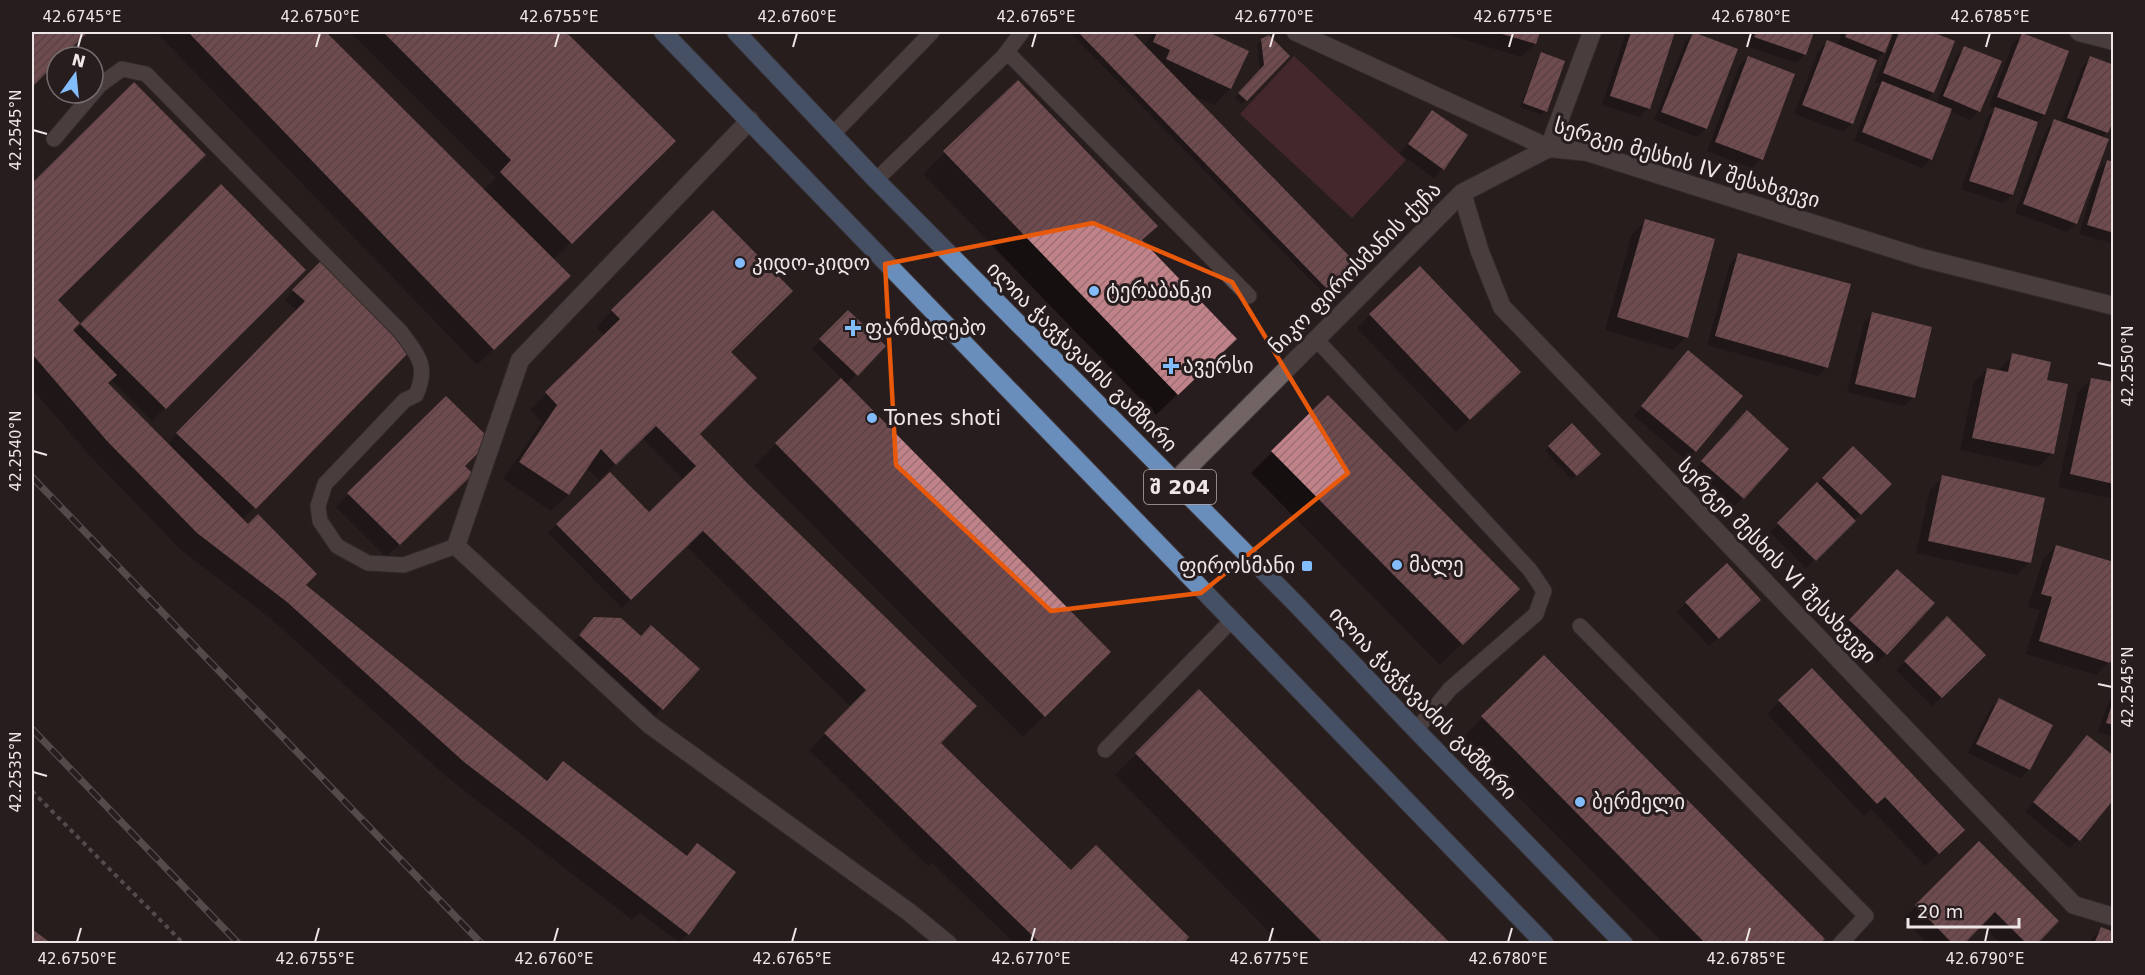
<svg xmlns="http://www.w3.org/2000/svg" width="2145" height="975" font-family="'DejaVu Sans','Noto Sans Georgian',sans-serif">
<defs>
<pattern id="building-hatch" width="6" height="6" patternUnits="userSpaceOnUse" patternTransform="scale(1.5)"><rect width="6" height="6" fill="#c0838a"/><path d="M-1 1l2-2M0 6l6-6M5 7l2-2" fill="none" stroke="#9c7075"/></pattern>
</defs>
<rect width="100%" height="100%" fill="#281d1e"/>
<path fill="#65333a" d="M1294,56L1406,160L1352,218L1240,114Z"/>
<path fill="#0007" d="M32,32H86L60,57H57V60L32,85Z
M156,32H323L483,190L496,178L350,32H564L674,141L553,260V292L477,365Z
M1070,32H1130L1143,46L1155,32H1204L1247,52L1230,89L1214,105L1190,94L1353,263L1323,293Z
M1450,32H1538L1535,44L1521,57L1449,35Z
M1626,32H1674L1648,108L1640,117L1602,105Z
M1751,32H1812L1805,54L1796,63L1746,46Z
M1842,32H1892L1884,52L1875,61L1852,123L1843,132L1794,114L1818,51L1827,42L1837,46Z
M1895,32H1928L1953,41L1933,93L1926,100L1936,104L1956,56L1965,47L1979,111L1970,120L1950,111L1931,159L1922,168L1854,141L1873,91L1880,84L1875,82Z
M1694,33L1736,50L1705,129L1697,137L1654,120L1685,42Z
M2022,35L2067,51L2044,115L2036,123L2012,195L2003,203L1961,189L1987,118L1996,109L1989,106L2013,43Z
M1262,40L1288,56L1242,104L1235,98L1260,70L1257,44Z
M1542,54L1545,111L1541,115L1520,107L1538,58Z
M1748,57L1761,159L1752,168L1707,151L1739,66Z
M2091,58L2107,132L2101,138L2076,223L2067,232L2015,213L2046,130L2055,121L2061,123L2082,67Z
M1018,82L1141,241L1213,360L1156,415L923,174Z
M134,84L56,300L71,331L73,333L221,186L304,270L152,421L110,379L106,383L167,444L297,311L285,300L321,263L409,349L242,520L304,585L545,781L563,763L686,857L697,845L688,934L679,942L640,913L632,920L448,778L271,619L180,549L91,457L32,389V185Z
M1432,112L1466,136L1442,169L1434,178L1400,154L1423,121Z
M2114,132V145L2110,144Z
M2107,161L2114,163V244L2079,234L2097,174H2094Z
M713,212L729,352L698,434L939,743L1071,872L1181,944H1015L932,863L928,866L809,750L851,707L688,548L691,545L689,543L622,608L548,533L610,474L649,514L684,480L642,438L599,480L586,467L568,495L551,511L503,479L542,422L530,410L605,336L596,327Z
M1646,221L1686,337L1673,350L1605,330L1632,234Z
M1739,254L1827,367L1818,376L1707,345L1730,263Z
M848,312L884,346L846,385L1109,652L1023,737L754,466L842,379L812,349Z
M1873,314L1913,398L1904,406L1847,392L1864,322Z
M1370,315L1506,385L1456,432L1357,328Z
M2013,355L2046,381L2052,453L2039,467L1960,450L1974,382L1987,369L1999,372L2000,368Z
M1679,361L1695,451L1686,460L1634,416Z
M2092,379L2114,384V499L2058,487L2078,392Z
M1328,397L1518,589L1440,665L1251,473Z
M446,398L463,466L471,474L386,557L336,507Z
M1738,421L1787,449L1734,507L1694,471Z
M1572,425L1599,454L1572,479L1545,451Z
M1853,448L1890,484L1806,568L1770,532Z
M1943,477L2030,562L2017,575L1916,553L1930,490Z
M2056,546L2109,662L2096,675L2026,654L2040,610L2028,607L2043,559Z
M1727,565L1751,609L1709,646L1677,612Z
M1888,580L1886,654L1877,662L1842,629Z
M594,619L698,669L653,718L571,645Z
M1947,619L1984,655L1932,706L1896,670Z
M1544,657L1818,944H1664L1461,739Z
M2114,687V737L2098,732Z
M1199,692L1448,944H1281L1115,775Z
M1999,700L2029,769L2020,778L1968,753L1990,709Z
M1780,701L1950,843L1925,866L1871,809L1864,816L1767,714Z
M2079,746L2078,840L2070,848L2025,812Z
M1979,843L2035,944H2001L1981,924L1962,944H1928L1903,919Z
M2101,929L2114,944H2090L2092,938Z"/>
<path fill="url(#building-hatch)" d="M32,32H88L62,57H57V62L32,87Z
M188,32H326L571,276L494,350Z
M383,32H566L676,141L572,244L500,172L511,160Z
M1078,32H1132L1356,263L1328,290Z
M1157,32H1208L1249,51L1231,89L1166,59L1170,50L1153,42Z
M1495,32H1540L1536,44Z
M1631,32H1675L1650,109L1610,96Z
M1693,32L1738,49L1707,129L1661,112Z
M1756,32H1814L1806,55L1754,37Z
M1847,32H1893L1885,53L1845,37Z
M1899,32H1932L1955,41L1934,93L1883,73Z
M2022,33L2069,51L2045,115L1997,97Z
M1269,35L1290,56L1247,101L1238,93L1264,65L1261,39Z
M1827,40L1877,60L1853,124L1802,105Z
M1964,46L2002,61L1980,112L1943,96Z
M1541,52L1565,61L1547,112L1523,103Z
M1748,56L1795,74L1763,160L1715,142Z
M2090,56L2114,65V119L2108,133L2067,118Z
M1018,80L1158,226L1142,240L1237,339L1178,395L943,151Z
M1882,81L1952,109L1932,160L1862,132Z
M134,82L206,155L58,300L80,323L73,330L117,375L108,383L248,524L258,514L317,574L306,585L547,781L563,761L687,856L697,843L736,872L689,935L464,762L287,602L197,533L107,441L32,354V183Z
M1995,107L2038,122L2013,195L1969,181Z
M1432,110L1468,135L1444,170L1408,144Z
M2054,119L2109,139L2077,224L2023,204Z
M2107,160L2114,162V233L2087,225Z
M221,184L306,270L166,409L80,324Z
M713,210L793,291L731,352L757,378L700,434L748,484L977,706L941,743L1071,870L1096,845L1189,937L1183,944H1041L824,733L866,690L703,531L631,600L556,524L610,472L649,512L696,466L656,426L616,465L601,449L569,495L519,462L557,405L545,392L620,319L611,310Z
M1645,219L1715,239L1688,338L1617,317Z
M1738,253L1851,284L1828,368L1715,336Z
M321,261L412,349L256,509L176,433L305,301L292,290Z
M1420,266L1521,372L1470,420L1369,314Z
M848,310L886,346L858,376L819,339Z
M1872,312L1932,327L1915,398L1855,384Z
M1688,350L1743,396L1696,452L1641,406Z
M2012,353L2051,362L2047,380L2068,384L2054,454L1972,438L1987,368L2008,372Z
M841,378L1111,652L1045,717L775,443Z
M2091,378L2114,382V484L2070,474Z
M1328,395L1520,589L1463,645L1271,451Z
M446,396L491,440L465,466L473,474L400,545L347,493Z
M1747,410L1789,449L1744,499L1701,461Z
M1572,423L1601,454L1577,476L1548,446Z
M1853,446L1892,484L1861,515L1822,478Z
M1942,475L2045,498L2031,563L1928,541Z
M1817,482L1856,521L1816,561L1777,523Z
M2056,545L2114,562V653L2110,663L2039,641L2052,597L2041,594Z
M1727,563L1761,600L1719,639L1685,602Z
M1897,569L1935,603L1887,655L1849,620Z
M1947,616L1986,655L1942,698L1904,661Z
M594,617L621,618L641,636L651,625L700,669L663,710L579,635Z
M1544,655L1825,939L1820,944H1706L1481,716Z
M1812,668L1965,830L1939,854L1885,797L1877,804L1778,700Z
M1199,689L1451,944H1324L1135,753Z
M1999,698L2053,725L2030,770L1976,744Z
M2113,701H2114V725L2106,723Z
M2087,735L2114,756V799L2080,841L2033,802Z
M1979,841L2059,921L2037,944H2027L1995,912L1964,944H1953L1915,905Z
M2101,927L2114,932V944H2094Z
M32,929L52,944H32Z"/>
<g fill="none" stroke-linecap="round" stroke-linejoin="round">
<defs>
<path id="lane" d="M1007,52L1249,296
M833,134L932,32
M54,139L100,85L122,69L146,74L401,332C418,356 429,365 416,395L405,400L325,484L318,506L320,521L337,546L368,563L404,565L456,546
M876,180L1003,57L1022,32
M1316,339L1530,570L1544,591L1536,614L1450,689L1416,730
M1580,626L1866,916L1840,944
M1105,750L1232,620"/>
<path id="street" d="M1296,32L1549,148L1587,152L1922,258L2114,306
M2079,32L2114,41
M750,120L520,360L456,546L650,725L909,912L948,944
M1462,193L1480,252L1502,307L2074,905L2114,917
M1174,482L1462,193L1549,148L1592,32"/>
<path id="primary" d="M663,32L1545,944
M736,32L876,180L1296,604L1416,730L1624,944"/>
</defs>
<use href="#lane" stroke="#423839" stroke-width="17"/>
<use href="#street" stroke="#423839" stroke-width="20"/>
<use href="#primary" stroke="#423839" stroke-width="20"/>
<path stroke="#8b8283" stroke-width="4" stroke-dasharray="4.5 4.5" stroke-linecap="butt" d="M32,791L184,944"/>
<use href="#lane" stroke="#726465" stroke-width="15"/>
<use href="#street" stroke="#726465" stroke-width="18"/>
<use href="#primary" stroke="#6a8ebc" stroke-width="18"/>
<defs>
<path id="rail" d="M32,477L482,944
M32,729L239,944"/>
</defs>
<use href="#rail" stroke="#8a8182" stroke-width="7"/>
<use href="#rail" stroke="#281d1e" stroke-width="4.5" stroke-dasharray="14" stroke-linecap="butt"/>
</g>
<path d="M0 0H2145V975H0ZM1093,223L1232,282L1348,473L1201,593L1051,611L896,465L885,264Z" fill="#281d1e" fill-opacity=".55" fill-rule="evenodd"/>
<path fill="none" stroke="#e8590c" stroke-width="4.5" stroke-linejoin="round" d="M1093,223L1232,282L1348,473L1201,593L1051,611L896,465L885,264Z"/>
<path fill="none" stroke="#eee6e7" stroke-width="2" d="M78,47L82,33M316,47L320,33M555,47L559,33M793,47L797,33M1032,47L1036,33M1270,47L1274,33M1509,47L1513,33M1747,47L1751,33M1986,47L1990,33M33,130L47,134M2098,363L2112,366M33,451L47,455M2098,684L2112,687M33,772L47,776M77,942L81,928M315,942L319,928M554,942L558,928M792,942L796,928M1031,942L1035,928M1269,942L1273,928M1508,942L1512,928M1746,942L1750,928M1985,942L1988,928"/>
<g fill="#83bcfb" stroke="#281d1e" stroke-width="2">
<circle cx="740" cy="263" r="6"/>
<circle cx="1094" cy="291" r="6"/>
<path d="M850 319h6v6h6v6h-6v6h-6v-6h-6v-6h6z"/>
<path d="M1168 357h6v6h6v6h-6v6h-6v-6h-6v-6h6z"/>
<circle cx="872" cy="418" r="6"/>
<circle cx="1397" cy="565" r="6"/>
<rect x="1301" y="560" width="12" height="12" rx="3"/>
<circle cx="1580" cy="802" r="6"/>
</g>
<g text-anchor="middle" stroke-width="6" stroke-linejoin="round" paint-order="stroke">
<rect fill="#281d1e" stroke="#b3aaab" stroke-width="1.5" x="1144" y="470" width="72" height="34" rx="4.5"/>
<g font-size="20" font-weight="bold" fill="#eee6e7">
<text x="1180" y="494">შ 204</text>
</g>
<g font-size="21" fill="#eee6e7" stroke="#281d1e">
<text transform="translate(1687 163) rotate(16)" y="7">სერგეი მესხის IV შესახვევი</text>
<text transform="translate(1355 268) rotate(-45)" y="7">ნიკო ფიროსმანის ქუჩა</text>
<text transform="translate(1082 357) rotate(45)" y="7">ილია ჭავჭავაძის გამზირი</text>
<text transform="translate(1777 561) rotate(46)" y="7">სერგეი მესხის VI შესახვევი</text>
<text transform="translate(1423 703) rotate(46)" y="7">ილია ჭავჭავაძის გამზირი</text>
</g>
<g font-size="21" fill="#eee6e7" stroke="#281d1e" text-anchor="start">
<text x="752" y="270">კიდო-კიდო</text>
<text x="1106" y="298">ტერაბანკი</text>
<text x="865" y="335">ფარმადეპო</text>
<text x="1183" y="373">ავერსი</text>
<text x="884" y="425">Tones shoti</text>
<text x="1409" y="572">მალე</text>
<text x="1295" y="573" text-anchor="end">ფიროსმანი</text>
<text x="1592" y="809">ბერმელი</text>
</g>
</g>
<rect width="2145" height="975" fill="none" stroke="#281d1e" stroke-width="66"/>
<g transform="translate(75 75) rotate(15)"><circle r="28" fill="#281d1e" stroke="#776d6e" stroke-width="1.5"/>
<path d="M0-4.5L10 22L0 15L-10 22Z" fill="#83bcfb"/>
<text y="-9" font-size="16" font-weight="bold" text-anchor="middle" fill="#eee6e7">N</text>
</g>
<path d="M1908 918v9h111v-9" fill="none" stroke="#eee6e7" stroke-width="3"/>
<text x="1917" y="918" font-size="18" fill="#eee6e7" stroke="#281d1e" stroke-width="4.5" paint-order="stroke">20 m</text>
<rect x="33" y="33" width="2079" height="909" fill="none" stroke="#eee6e7" stroke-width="2"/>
<g font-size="15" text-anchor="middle" fill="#eee6e7">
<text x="82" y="22">42.6745°E</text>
<text x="320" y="22">42.6750°E</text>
<text x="559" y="22">42.6755°E</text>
<text x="797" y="22">42.6760°E</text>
<text x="1036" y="22">42.6765°E</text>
<text x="1274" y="22">42.6770°E</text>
<text x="1513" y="22">42.6775°E</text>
<text x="1751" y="22">42.6780°E</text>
<text x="1990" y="22">42.6785°E</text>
<text transform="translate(16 130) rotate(-90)" y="5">42.2545°N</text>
<text transform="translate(2128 366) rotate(-90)" y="5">42.2550°N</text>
<text transform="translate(16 451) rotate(-90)" y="5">42.2540°N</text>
<text transform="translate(2128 687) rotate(-90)" y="5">42.2545°N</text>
<text transform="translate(16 772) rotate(-90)" y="5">42.2535°N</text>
<text x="77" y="964">42.6750°E</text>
<text x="315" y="964">42.6755°E</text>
<text x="554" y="964">42.6760°E</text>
<text x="792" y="964">42.6765°E</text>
<text x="1031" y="964">42.6770°E</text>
<text x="1269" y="964">42.6775°E</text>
<text x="1508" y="964">42.6780°E</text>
<text x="1746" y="964">42.6785°E</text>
<text x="1985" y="964">42.6790°E</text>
</g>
</svg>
